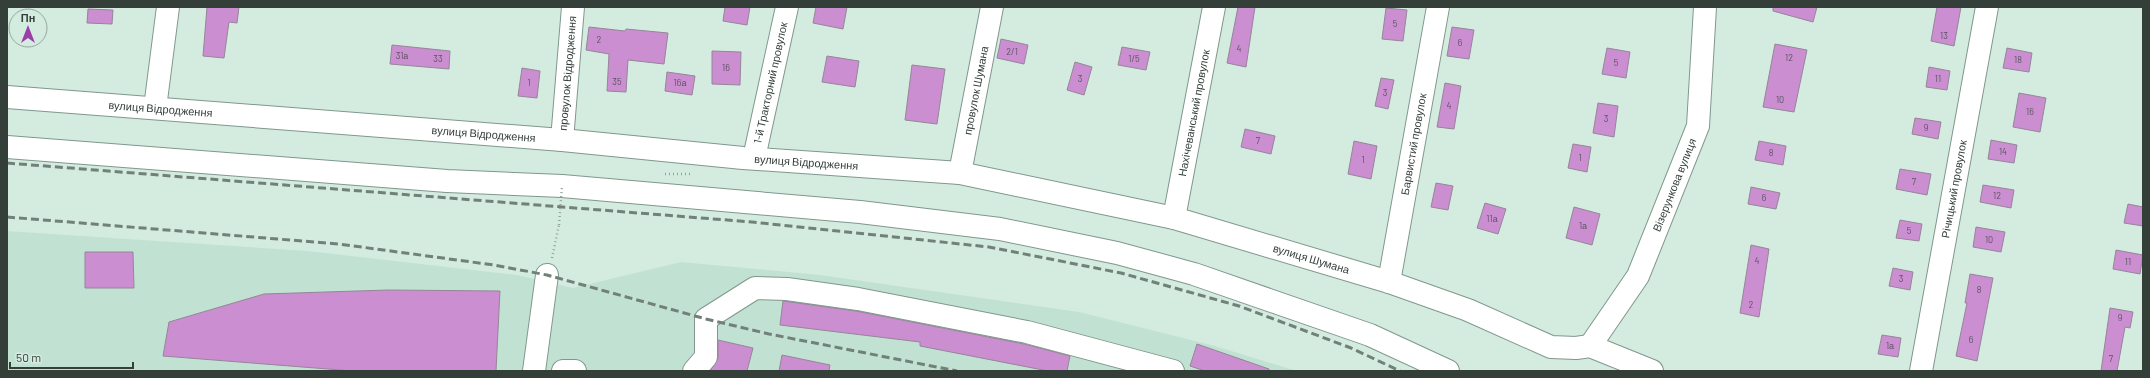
<svg xmlns="http://www.w3.org/2000/svg" width="2150" height="378" font-family="Barlow,sans-serif">
<rect width="100%" height="100%" fill="#d4ece0"/>
<path fill="#c1e2d3" d="M7,231L308,251L517,275L573,288L681,262L820,275L1079,312L1215,346L1297,371H7Z"/>
<path fill="#ca8ed1" stroke="#958697" d="M207,7H239L237,23L229,22L224,58L203,56Z
M725,7H750L747,25L723,21Z
M816,7H847L843,29L813,23Z
M1238,7H1255L1246,67L1227,63Z
M1773,7H1817L1813,22L1773,11Z
M1937,7H1961L1954,46L1931,41Z
M1386,8L1407,10L1403,41L1382,39Z
M88,9L113,10L112,24L87,23Z
M589,27L625,31L626,29L668,33L664,64L628,60L626,92L607,91L609,54L586,50Z
M1452,27L1474,30L1469,59L1447,56Z
M1001,39L1028,45L1024,64L997,58Z
M1775,44L1807,50L1794,112L1763,107Z
M392,45L450,51L449,69L390,64Z
M1122,47L1150,52L1146,70L1118,65Z
M1607,48L1630,52L1626,78L1602,74Z
M2007,48L2032,53L2029,72L2003,68Z
M712,51L741,52L740,85L712,84Z
M827,56L859,61L855,87L822,82Z
M1075,62L1092,67L1084,95L1067,90Z
M912,65L945,69L937,124L905,120Z
M1929,67L1950,71L1947,90L1926,87Z
M522,68L540,71L537,98L518,96Z
M667,72L695,76L692,95L665,91Z
M1381,78L1394,80L1388,109L1375,106Z
M1445,83L1461,86L1454,129L1437,127Z
M2019,93L2046,98L2040,132L2013,127Z
M1598,103L1618,106L1614,137L1593,133Z
M1915,118L1941,122L1938,139L1912,134Z
M1245,129L1275,136L1271,154L1241,147Z
M1991,140L2017,145L2014,163L1988,159Z
M1354,141L1377,146L1371,179L1348,174Z
M1759,141L1786,146L1783,165L1755,160Z
M1573,144L1591,147L1587,172L1568,168Z
M1900,169L1931,174L1927,195L1896,189Z
M1436,183L1453,186L1448,210L1431,207Z
M1983,185L2014,190L2011,208L1980,202Z
M1751,187L1780,193L1776,209L1748,204Z
M1485,203L1506,209L1498,234L1477,228Z
M2128,204L2143,207V226L2124,223Z
M1574,207L1600,214L1592,245L1566,238Z
M1900,220L1922,224L1919,241L1896,238Z
M1976,227L2005,232L2001,252L1973,247Z
M1751,245L1769,249L1759,317L1740,313Z
M2116,250L2143,255L2140,274L2113,269Z
M85,252H133L134,288H85Z
M1893,268L1913,272L1910,290L1889,286Z
M1970,274L1993,278L1977,361L1956,356L1967,303H1965Z
M388,290L500,291L496,371H353L163,356L169,322L264,294Z
M783,301L856,311L1024,344L1070,356L1067,371H1048L920,346V342L780,325Z
M2110,308L2133,312L2130,328L2125,327L2117,371H2101Z
M1882,335L1901,338L1898,357L1878,354Z
M718,340L753,348L747,371H710L718,358Z
M1197,344L1269,369V371H1205L1190,366Z
M782,355L830,365L829,371H779Z"/>
<g fill="none" stroke-linecap="round" stroke-linejoin="round">
<defs>
<g id="minor">
<path id="s1" d="M7,97L562,140L743,158L960,173L1174,218L1389,282L1468,310L1551,347L1576,348L1590,346L1652,371"/>
<path d="M155,108L168,7"/>
<path id="s2" d="M562,140L573,7"/>
<path d="M7,147L447,181L562,186L860,212L1000,229L1117,253L1194,274L1370,335L1448,371"/>
<path id="s3" d="M754,158L787,7"/>
<path id="s4" d="M960,173L992,7"/>
<path id="s5" d="M1174,218L1214,7"/>
<path id="s6" d="M1389,282L1438,7"/>
<path id="s7" d="M1590,346L1638,276L1698,126L1705,7"/>
<path d="M534,371L547,275"/>
<path d="M563,371H575"/>
<path d="M694,371L706,357V319L755,288L787,289L858,299L1027,332L1173,371"/>
<path id="s8" d="M1921,371L1987,7"/>
</g>
</defs>
<use href="#minor" stroke="#80978c" stroke-width="24"/>
<path stroke="#92a49b" stroke-width="2.5" stroke-dasharray="1 3" stroke-linecap="butt" d="M665,174H692
M552,258L559,225"/>
<use href="#minor" stroke="#fff" stroke-width="22"/>
<path stroke="#718179" stroke-width="3" stroke-dasharray="8 4" stroke-linecap="butt" d="M7,163L752,222L989,247L1121,273L1239,306L1351,348L1400,371
M7,217L339,244L494,265L547,275L706,319L769,334L957,371"/>
<path stroke="#92a49b" stroke-width="2.5" stroke-dasharray="1 3" stroke-linecap="butt" d="M559,225L562,186"/>
</g>
<g text-anchor="middle" stroke-width="3" stroke-linejoin="round" paint-order="stroke">
<g font-size="9" fill="#5a5360">
<text x="1395" y="27">5</text>
<text x="1944" y="39">13</text>
<text x="599" y="43">2</text>
<text x="1460" y="46">6</text>
<text x="1239" y="52">4</text>
<text x="1012" y="55">2/1</text>
<text x="402" y="59">31а</text>
<text x="1789" y="61">12</text>
<text x="438" y="62">33</text>
<text x="1134" y="62">1/5</text>
<text x="2018" y="63">18</text>
<text x="1616" y="66">5</text>
<text x="726" y="71">16</text>
<text x="1080" y="82">3</text>
<text x="1938" y="82">11</text>
<text x="617" y="85">35</text>
<text x="529" y="86">1</text>
<text x="680" y="86">16а</text>
<text x="1385" y="96">3</text>
<text x="1780" y="103">10</text>
<text x="1449" y="109">4</text>
<text x="2030" y="115">16</text>
<text x="1606" y="122">3</text>
<text x="1926" y="131">9</text>
<text x="1258" y="144">7</text>
<text x="2003" y="155">14</text>
<text x="1771" y="156">8</text>
<text x="1580" y="161">1</text>
<text x="1363" y="163">1</text>
<text x="1914" y="185">7</text>
<text x="1997" y="199">12</text>
<text x="1764" y="201">6</text>
<text x="1492" y="222">11а</text>
<text x="1583" y="229">1а</text>
<text x="1909" y="234">5</text>
<text x="1989" y="243">10</text>
<text x="1757" y="264">4</text>
<text x="2128" y="265">11</text>
<text x="1901" y="282">3</text>
<text x="1979" y="293">8</text>
<text x="1751" y="308">2</text>
<text x="2120" y="321">9</text>
<text x="1971" y="343">6</text>
<text x="1890" y="349">1а</text>
<text x="2111" y="362">7</text>
</g>
<g font-size="11" fill="#353f3a" stroke="#d4ece0">
<text dy="4" stroke="none"><textPath href="#s2" startOffset="67">провулок Відродження</textPath></text>
<text dy="4" stroke="none"><textPath href="#s3" startOffset="77">1-й Тракторний провулок</textPath></text>
<text dy="4" stroke="none"><textPath href="#s4" startOffset="84">провулок Шумана</textPath></text>
<text dy="4" stroke="none"><textPath href="#s1" startOffset="154">вулиця Відродження</textPath></text>
<text dy="4" stroke="none"><textPath href="#s5" startOffset="107">Нахічеванський провулок</textPath></text>
<text dy="4" stroke="none"><textPath href="#s1" startOffset="478">вулиця Відродження</textPath></text>
<text dy="4" stroke="none"><textPath href="#s6" startOffset="140">Барвистий провулок</textPath></text>
<text dy="4" stroke="none"><textPath href="#s1" startOffset="802">вулиця Відродження</textPath></text>
<text dy="4" stroke="none"><textPath href="#s7" startOffset="183">Візерункова вулиця</textPath></text>
<text dy="4" stroke="none"><textPath href="#s8" startOffset="185">Річицький провулок</textPath></text>
<text dy="4" stroke="none"><textPath href="#s1" startOffset="1318">вулиця Шумана</textPath></text>
</g>
</g>
<rect width="2150" height="378" fill="none" stroke="#353f3a" stroke-width="16"/>
<g transform="translate(28 28)"><circle r="19" fill="#d4ece0" stroke="#94a79e"/>
<path d="M0-3L7 15L0 10L-7 15Z" fill="#9b3ea7"/>
<text y="-6" font-size="11" font-weight="bold" text-anchor="middle" fill="#353f3a">Пн</text>
</g>
<path d="M10 362v6h123v-6" fill="none" stroke="#353f3a" stroke-width="2"/>
<text x="16" y="362" font-size="12" fill="#353f3a" stroke="#d4ece0" stroke-width="3" paint-order="stroke">50 m</text>
</svg>
